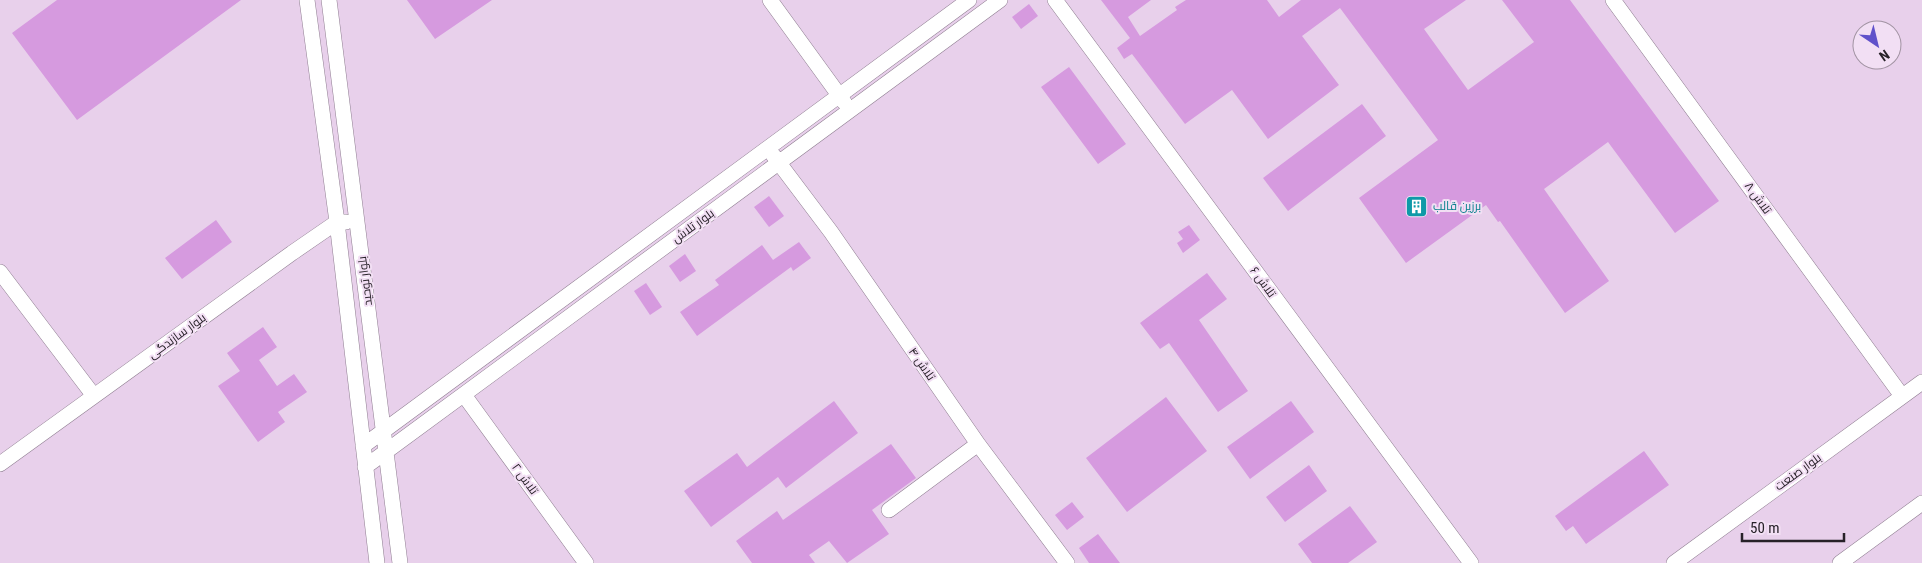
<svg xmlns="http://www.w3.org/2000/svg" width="1922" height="563" font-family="'Roboto Condensed',Cairo,sans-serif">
<rect width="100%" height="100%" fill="#f2dff4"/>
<path fill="#e8d0eb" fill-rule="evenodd" d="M0,0H1922V563H0ZM1862,30H1892V60H1862Z"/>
<path fill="#d69adf" d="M57,0H241L77,120L12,33Z
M407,0H492L435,39Z
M1101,0H1151L1128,17L1140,36L1177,10L1175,7L1186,0H1267L1279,17L1301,0H1466L1424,29L1468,90L1534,42L1502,0H1570L1719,201L1675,233L1608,142L1544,189L1609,281L1565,313L1500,221L1498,222L1486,205L1406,263L1359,198L1438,140L1340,8L1302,36L1339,85L1268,139L1232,90L1185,124L1132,54L1124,59L1117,48L1130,38Z
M1029,4L1038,16L1021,29L1012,17Z
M1069,67L1126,144L1098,164L1041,87Z
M1362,104L1386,136L1288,211L1263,178Z
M769,196L784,216L769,227L754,207Z
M216,220L232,242L182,279L165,258Z
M1189,225L1200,240L1183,253L1177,243L1183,239L1178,232Z
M799,242L811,258L793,271L791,267L697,336L680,312L719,285L715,280L762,245L773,260Z
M685,254L696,271L680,282L669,266Z
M1207,273L1227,299L1199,320L1248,391L1218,412L1169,343L1160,349L1140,323Z
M646,283L662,307L650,315L634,291Z
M263,327L277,347L259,360L277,386L294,374L307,392L278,412L285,422L258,442L218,386L240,371L227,353Z
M1166,397L1207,451L1127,512L1086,458Z
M834,401L858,433L786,488L778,477L711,527L684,491L737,453L747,467Z
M1291,401L1314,432L1250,479L1227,447Z
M891,444L916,478L872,510L889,534L847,563L829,541L809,555L815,563H752L736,541L777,511L783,520Z
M1644,451L1669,485L1586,544L1573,526L1566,531L1555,516Z
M1309,465L1327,491L1285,522L1266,497Z
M1072,502L1084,517L1067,530L1055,515Z
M1350,506L1377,542L1348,563H1312L1298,544Z
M1098,534L1120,563H1089L1079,548Z"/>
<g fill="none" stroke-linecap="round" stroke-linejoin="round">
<defs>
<path id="minor" d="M307,0L337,222L377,563
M329,0L400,563
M770,0L844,102
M1055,0L1471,563
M1613,0L1902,396
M773,155L831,232L978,444L1067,563
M0,272L94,396
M464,395L586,563
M363,446L969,0
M0,464L292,253L337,222H346
M365,467L1000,0
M889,510L978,444
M1674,563L1922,382
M1840,563L1922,503"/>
</defs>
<use href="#minor" stroke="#8f7e91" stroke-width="16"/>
<use href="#minor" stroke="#fff" stroke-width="15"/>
</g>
<defs>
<symbol id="building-square" viewBox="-11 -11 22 22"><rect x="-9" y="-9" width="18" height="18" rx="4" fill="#0f9aa8" stroke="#f2dff4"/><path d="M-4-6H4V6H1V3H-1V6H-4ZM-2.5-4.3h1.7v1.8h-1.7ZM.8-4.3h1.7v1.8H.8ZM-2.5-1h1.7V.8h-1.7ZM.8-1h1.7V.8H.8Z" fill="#fff"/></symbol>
</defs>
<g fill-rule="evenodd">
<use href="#building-square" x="1404" y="194" width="25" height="25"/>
</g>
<g text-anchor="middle" stroke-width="4" stroke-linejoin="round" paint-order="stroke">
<g font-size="12" fill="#272128" stroke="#f2dff4">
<text transform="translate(1758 198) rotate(54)" y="4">تلاش ۸</text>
<text transform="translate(693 226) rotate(-36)" y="4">بلوار تلاش</text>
<text transform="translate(365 281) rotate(-97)" y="4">بلوار توحید</text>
<text transform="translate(1263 282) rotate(54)" y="4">تلاش ۶</text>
<text transform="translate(177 336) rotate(-36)" y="4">بلوار سازندگی</text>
<text transform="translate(922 364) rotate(55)" y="4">تلاش ۴</text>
<text transform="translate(1798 472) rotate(-36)" y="4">بلوار صنعت</text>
<text transform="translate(525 479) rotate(54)" y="4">تلاش ۲</text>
</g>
<g font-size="12" fill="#0d838f" stroke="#f2dff4" text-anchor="start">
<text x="1433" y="210">برزین قالب</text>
</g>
</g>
<g transform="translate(1877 45) rotate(145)"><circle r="24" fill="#f2dff4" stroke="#a193a2"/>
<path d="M0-4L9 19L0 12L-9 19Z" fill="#6051ca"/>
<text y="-8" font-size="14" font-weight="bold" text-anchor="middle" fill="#272128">N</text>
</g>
<path d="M1742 533v8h102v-8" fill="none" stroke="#272128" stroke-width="2.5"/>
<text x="1750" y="533" font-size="15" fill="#272128" stroke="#f2dff4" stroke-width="4" paint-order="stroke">50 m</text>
</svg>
